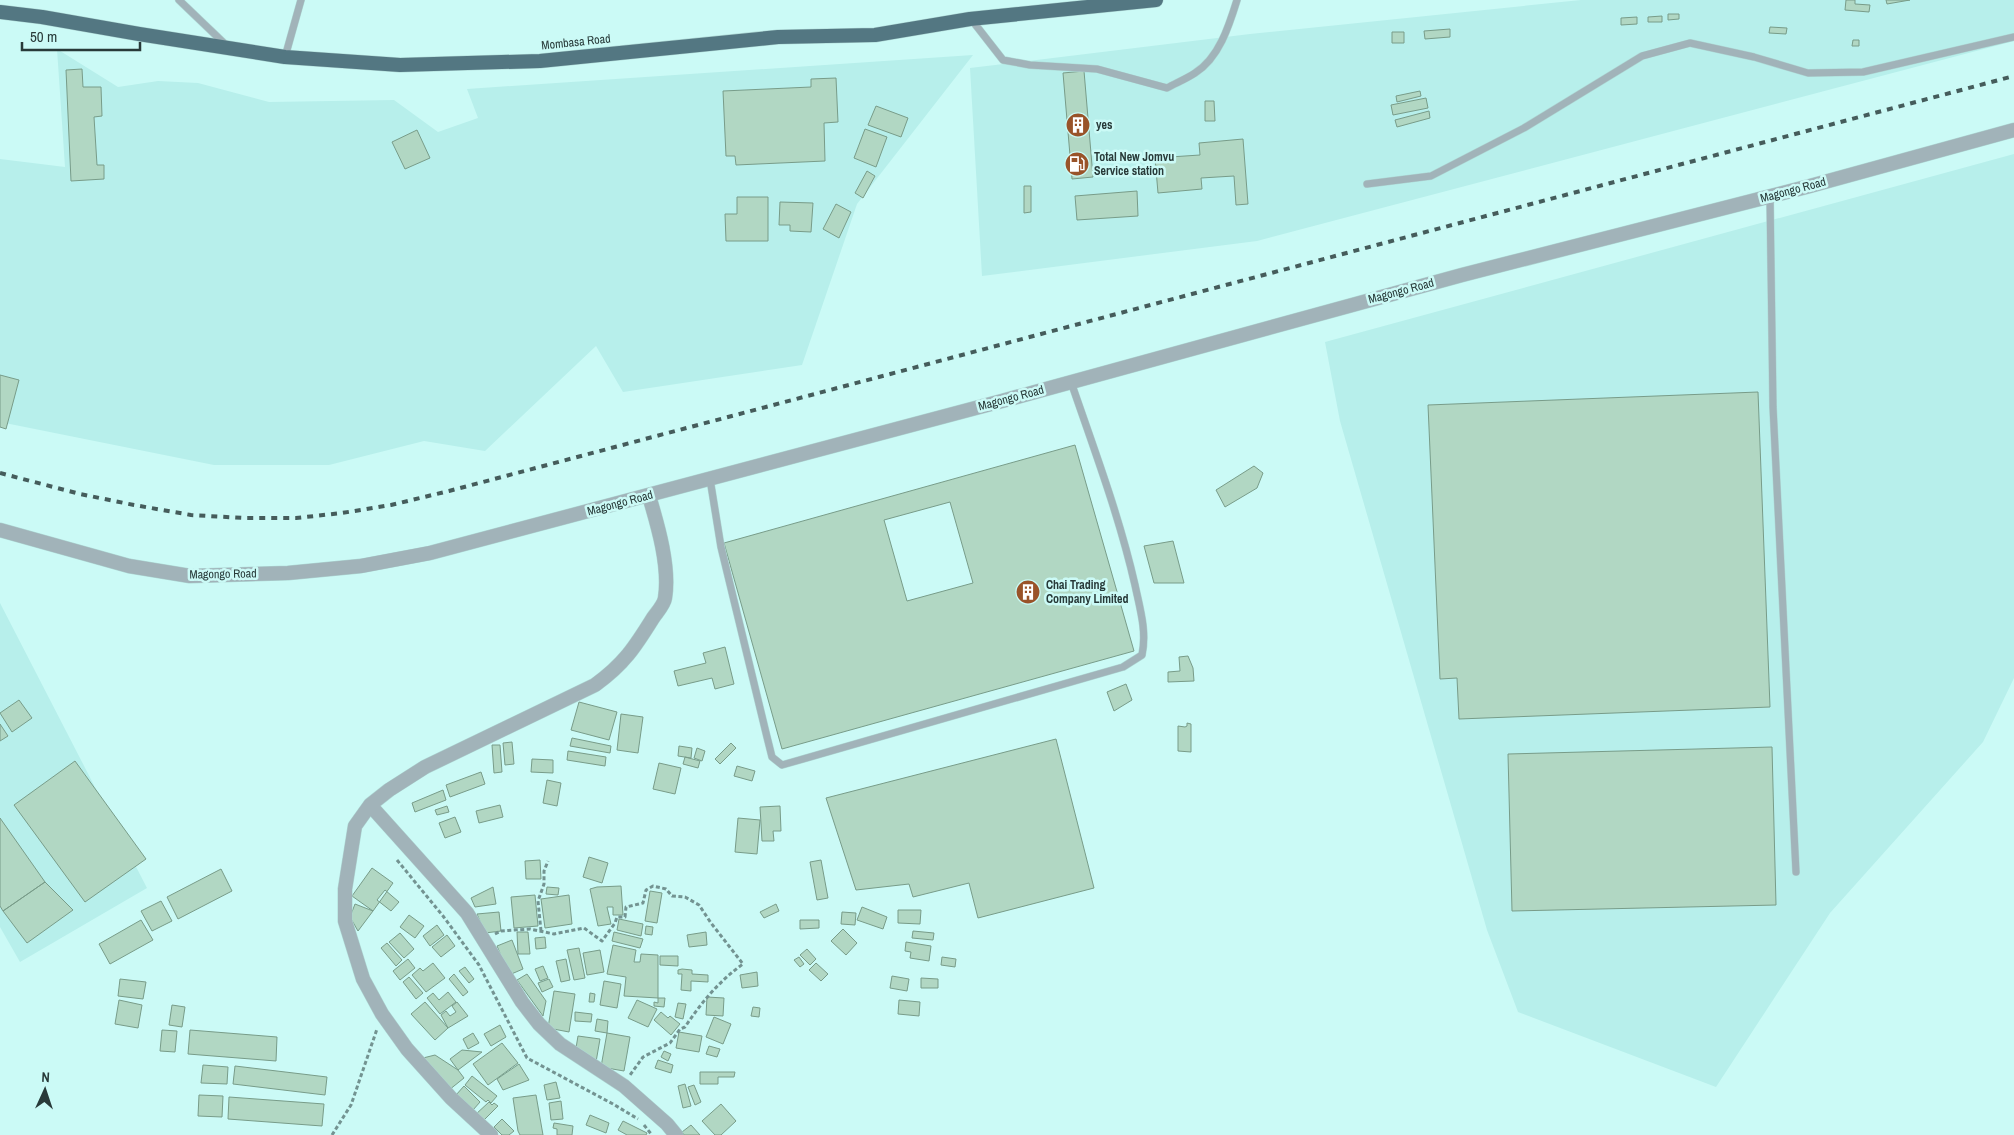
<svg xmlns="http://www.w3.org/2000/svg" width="2014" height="1135" font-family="'Archivo Narrow',sans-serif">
<rect width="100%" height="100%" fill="#cbfaf6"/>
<path fill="#b7efeb" d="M1581,0H2014V41L1257,241L982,276L970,68L1250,34Z
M57,49L118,87L158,81L198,83L269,102L394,100L438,132L478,118L467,89L973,55L857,204L802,365L623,392L596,346L485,451L424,441L329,465H214L0,422V159L65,167Z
M2014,154V678L1983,742L1830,913L1716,1087L1518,1012L1487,930L1340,421L1325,342Z
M0,603L147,888L20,962L0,927Z"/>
<path fill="#b1d7c3" stroke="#789c89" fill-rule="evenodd" d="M1846,0H1855V4L1870,5L1869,12L1845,10Z
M1886,0H1910L1887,4Z
M1668,14H1679V19L1668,20Z
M1662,16V22H1648V17Z
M1637,17V24L1621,25V18Z
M1770,27L1787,28L1786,34L1769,33Z
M1450,29V37L1425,39L1424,31Z
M1392,32H1404V43H1392Z
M1853,40H1859V46H1852Z
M82,69L83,87H101L102,116L94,117L97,165H104V179L71,181L66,70Z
M1084,71L1093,177L1072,179L1063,73Z
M836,78L838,122L824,123L825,161L736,165L735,156H726L723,91L811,87V79Z
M1420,91L1421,96L1397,102L1396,96Z
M1426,98L1428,108L1393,115L1391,105Z
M1205,101H1214L1215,121H1205Z
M876,106L908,118L901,137L868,125Z
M1429,111L1430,118L1397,127L1395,120Z
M865,129L887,137L876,167L854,158Z
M417,130L430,158L405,169L392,142Z
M1243,139L1248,204L1236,205L1234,176L1201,178L1202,189L1158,193L1155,158L1200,155L1199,143Z
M867,171L875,176L863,198L855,193Z
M1024,186H1031V212L1024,213Z
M1137,191L1138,216L1077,220L1075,196Z
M737,197H768V241H726L725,214H737Z
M780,202L813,203L811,232L790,231V225H779Z
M836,204L851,212L839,238L823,229Z
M0,375L19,380L6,429L0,427Z
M1758,392L1770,707L1459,719L1457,678L1440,679L1428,405Z
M1075,445L1134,651L782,749L724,543ZM950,502L973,583L907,601L884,520Z
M1254,466L1263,473L1257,488L1225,507L1216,490Z
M1173,541L1184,583H1154L1144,546Z
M725,647L734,684L715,689L712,678L678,686L674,671L706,663L703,653Z
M1188,656L1193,668L1194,681L1168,682V672L1180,671L1179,657Z
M1126,684L1132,700L1114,711L1107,692Z
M19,700L32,718L12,732L0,713Z
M579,702L617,712L609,740L571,730Z
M621,714L643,717L638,753L617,750Z
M1187,723L1191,724V752L1178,751V726L1185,727L1187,726Z
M0,724L8,736L0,741Z
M572,738L611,746L610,753L570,746Z
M1056,739L1094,888L978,918L969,883L913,897L909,884L856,890L826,798Z
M512,742L514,764L505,765L503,743Z
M731,743L736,748L720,764L715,759Z
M492,745H500L502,772L494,773Z
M679,746L692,748L691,758L678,756Z
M1772,747L1776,905L1512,911L1508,754Z
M697,748L705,751L702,761L694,758Z
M568,751L606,757L605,766L567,760Z
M685,757L700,761L698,768L683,764Z
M532,759L553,760V773L531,772Z
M75,761L146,859L85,902L14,805Z
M659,763L681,768L675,794L653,789Z
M737,766L755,771L752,781L734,776Z
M481,772L485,784L450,797L446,785Z
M547,780L561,783L557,806L543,803Z
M443,790L446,800L415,812L412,803Z
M500,805L503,817L479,823L476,811Z
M447,806L449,812L437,815L435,810Z
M780,806L781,831H773L774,841H762L760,807Z
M455,817L461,832L445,838L439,823Z
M0,818L45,882L3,911L0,906Z
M738,818L760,820L757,854L735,852Z
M589,857L608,863L602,883L583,877Z
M540,860L541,879H526L525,861Z
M821,860L828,898L817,900L810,862Z
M372,868L393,883L373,911L352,896Z
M221,869L232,891L178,919L167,897Z
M45,882L73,910L27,943L3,911Z
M621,886L623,915H613V907H607L611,924L598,926L590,889L597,887Z
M493,887L496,904L475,907L471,898Z
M547,887L559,888L558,895L546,894Z
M385,890L399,902L391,911L377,900Z
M650,891L662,893L657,923L645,921Z
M535,895L538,926L514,928L511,897Z
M569,895L572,924L545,928L541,899Z
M161,901L172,921L152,931L141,911Z
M355,904L373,911L358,931L350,917Z
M776,904L779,911L764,918L760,912Z
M862,907L887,917L883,929L857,920Z
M898,910H921L920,924L898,923Z
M499,912L501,931L485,933L477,914Z
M842,912L856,913L855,925L841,924Z
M409,915L424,926L415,938L400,927Z
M619,919L643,924L641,936L617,930Z
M141,920L153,940L110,964L99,944Z
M800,920H819V928L800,929Z
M437,925L444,935L430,946L423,936Z
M646,926L653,927L652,935L645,934Z
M843,929L857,943L846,955L831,941Z
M913,931L934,933L933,940L912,938Z
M517,932H528L530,954H518Z
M614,932L643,939L640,948L612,941Z
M706,932L707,945L689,947L687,935Z
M400,933L414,949L404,958L389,942Z
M447,935L455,946L441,957L432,947Z
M545,937L546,948L536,949L535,938Z
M512,940L523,969L509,975L497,946Z
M906,942L931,946L929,961L910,958L911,952L905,951Z
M387,943L402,960L396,966L381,948Z
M613,945L636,950L634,962H640L641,954L658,955V998L624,996L626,977L607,974Z
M579,948L585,978L574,980L567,950Z
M807,949L816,959L810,965L800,955Z
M600,950L604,972L587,975L583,953Z
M660,956H678V966L660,965Z
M799,957L804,964L800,967L794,960Z
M942,957L956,959L955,967L941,965Z
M408,959L415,968L400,980L393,971Z
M566,959L570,980L561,982L556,961Z
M433,963L445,978L426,992L412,975L420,968L423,971Z
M816,963L828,974L821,981L809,970Z
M543,966L548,978L540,981L535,969Z
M465,967L474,979L469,983L459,971Z
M682,969L692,970V974L708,975V982L691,981V991L681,990L682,974H678V970Z
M757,972L758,986L742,988L740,975Z
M454,974L468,992L463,996L449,979Z
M527,974L546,1001L543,1016L517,980Z
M892,976L909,979L907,991L890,988Z
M409,977L423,993L416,999L403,982Z
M921,978L938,979V988H921Z
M120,979L146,982L143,999L118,996Z
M549,979L553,987L542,992L538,983Z
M604,981L621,984L617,1008L600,1005Z
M554,991L575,994L569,1032L548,1028Z
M448,992L456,1002L440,1014L427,998L433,993L439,1000Z
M590,993L595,994L594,1002H589Z
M707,997L724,998L723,1016L706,1015Z
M658,998H665L664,1007L654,1006V1002L658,1003Z
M119,1000L142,1005L138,1028L115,1024Z
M637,1000L657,1009L648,1027L628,1018Z
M899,1000L920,1002L919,1016L898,1014Z
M425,1002L448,1028L435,1040L411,1014Z
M457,1002L468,1016L448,1028L441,1015L446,1011L450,1016L456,1012L452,1006Z
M678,1003L686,1004L683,1019L675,1017Z
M172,1005L185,1007L182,1027L169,1025Z
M753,1007L760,1008L759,1017L751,1016Z
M575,1012L592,1014L591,1022L575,1021Z
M661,1012L668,1018L670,1016L680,1024L671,1035L654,1020Z
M714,1017L731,1024L723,1044L706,1037Z
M597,1019L608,1021L607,1033L595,1031Z
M500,1025L506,1037L491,1046L484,1034Z
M162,1030L177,1031L175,1052L160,1051Z
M190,1030L277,1037L276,1061L188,1054Z
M679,1032L702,1036L699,1052L676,1048Z
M473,1033L479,1043L468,1049L463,1039Z
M607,1033L630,1037L624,1071L601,1067Z
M578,1036L600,1039L596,1062L576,1048Z
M502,1043L518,1063L488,1085L473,1064Z
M709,1046L720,1049L717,1057L706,1054Z
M462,1050L482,1052L458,1070L450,1059Z
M664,1051L671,1054L668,1061L661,1057Z
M435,1055L458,1070L464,1078L449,1090L423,1058Z
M658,1060L673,1065L671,1073L655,1068Z
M519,1064L529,1080L503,1090L497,1079Z
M203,1065L228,1067L227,1084L201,1083Z
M235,1066L327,1077L325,1095L233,1084Z
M700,1072H735L734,1077H718V1084H700Z
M472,1076L497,1096L491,1103L488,1100L486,1102L465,1085Z
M556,1082L560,1098L547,1100L544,1085Z
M685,1084L691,1106L683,1108L678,1086Z
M694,1085L701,1102L695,1105L688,1087Z
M464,1086L480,1102L473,1110L456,1095Z
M199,1095L223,1096L222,1117L198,1116Z
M536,1095L543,1135H520L518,1131L513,1098Z
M229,1097L324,1104L322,1126L228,1119Z
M561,1101L563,1119L551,1120L549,1103Z
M489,1102L492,1105L494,1103L498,1106L482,1122L475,1115Z
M721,1104L736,1121L721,1135H715L702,1121Z
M590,1115L609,1123L606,1133L586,1125Z
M502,1119L514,1131L509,1135H502L494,1127Z
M623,1121L647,1133L646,1135H627L618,1130Z
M554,1123L573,1126L572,1135H557V1129L553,1128Z
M691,1125L700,1135H684L682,1132Z"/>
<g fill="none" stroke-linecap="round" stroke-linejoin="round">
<defs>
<path id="service" d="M179,0L227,46
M971,19L1003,60L1030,65L1097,69L1167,88C1176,83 1186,79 1195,73C1219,58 1229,26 1237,0
M285,57L301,0
M1367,184L1431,176L1524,128L1642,56L1690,43L1754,57L1808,73L1863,72L2014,37
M1770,196L1773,407L1796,872
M710,479L721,547L767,737L772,757L782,765L1123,667L1142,655C1147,631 1140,609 1135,585C1119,515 1094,449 1071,382"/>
<path id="minor" d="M370,805L467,913L522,1002L539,1024L560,1044L624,1086L667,1124L676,1135
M491,1135L451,1098L407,1049L382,1014L363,979L345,921V889L355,826L370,805L389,790L425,767L595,685C624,664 635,647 653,618C657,612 664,605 665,598C670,567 658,526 649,496"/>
<path id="tertiary" d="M0,530L129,566L190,576L288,573L361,566L430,553L1002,401L1462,275L1810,186L2014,130"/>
<path id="trunk" d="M0,12L42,17L139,34L285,57L400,65L540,61L778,37L875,35L970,19L1156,0"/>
</defs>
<use href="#service" stroke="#aed7d4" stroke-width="8"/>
<use href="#minor" stroke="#aed7d4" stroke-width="15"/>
<use href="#tertiary" stroke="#aed7d4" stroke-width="15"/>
<use href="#trunk" stroke="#aed7d4" stroke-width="15"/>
<path stroke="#739391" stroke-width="3" stroke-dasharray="4 2.5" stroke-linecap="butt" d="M397,860L443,916L479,965L527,1058L613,1104L638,1119
M541,931L538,901L544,884V871L548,861
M495,934L501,931L530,929L554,934L584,928L602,941L615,923L617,917H625L626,907L643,903L646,890L653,886L666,889L672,896L685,897L699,905L711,923L743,964C719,981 701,1003 685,1027L680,1029L670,1043L643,1057L630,1075
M644,1125L652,1135
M332,1135L351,1105L377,1029"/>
<use href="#service" stroke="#a1b3b9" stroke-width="7"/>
<use href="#minor" stroke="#a1b3b9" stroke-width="14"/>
<use href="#tertiary" stroke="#a1b3b9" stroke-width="14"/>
<use href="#trunk" stroke="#537782" stroke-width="14"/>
<path stroke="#455c5b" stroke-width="4" stroke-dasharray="6 6" stroke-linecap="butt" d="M0,473L80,494L134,505L191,515L244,518H296L342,513L391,505L449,491L2014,76"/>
</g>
<defs>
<symbol id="building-disc" viewBox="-11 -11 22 22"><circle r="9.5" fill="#995329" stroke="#cbfaf6"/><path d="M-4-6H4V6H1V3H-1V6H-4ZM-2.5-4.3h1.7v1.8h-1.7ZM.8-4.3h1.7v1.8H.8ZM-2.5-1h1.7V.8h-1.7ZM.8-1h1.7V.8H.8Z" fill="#fff"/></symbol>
<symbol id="fuel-disc" viewBox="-11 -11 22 22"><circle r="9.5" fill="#995329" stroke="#cbfaf6"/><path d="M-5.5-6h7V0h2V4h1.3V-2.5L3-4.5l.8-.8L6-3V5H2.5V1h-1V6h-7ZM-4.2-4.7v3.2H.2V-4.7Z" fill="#fff"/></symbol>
</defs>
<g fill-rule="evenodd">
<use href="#building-disc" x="1064" y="111" width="28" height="28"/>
<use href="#fuel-disc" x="1063" y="150" width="28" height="28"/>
<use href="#building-disc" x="1014" y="578" width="28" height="28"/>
</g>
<g text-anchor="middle" stroke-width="5" stroke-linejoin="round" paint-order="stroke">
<g font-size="12" fill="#283a39" stroke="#cbfaf6">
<text transform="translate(576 42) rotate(-6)" y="4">Mombasa Road</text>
<text transform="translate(1793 190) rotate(-15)" y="4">Magongo Road</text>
<text transform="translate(1401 291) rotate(-15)" y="4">Magongo Road</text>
<text transform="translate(1011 398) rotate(-15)" y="4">Magongo Road</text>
<text transform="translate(620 503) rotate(-15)" y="4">Magongo Road</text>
<text transform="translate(223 574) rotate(-1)" y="4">Magongo Road</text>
</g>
<g font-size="12" font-weight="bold" fill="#283a39" stroke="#cbfaf6" text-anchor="start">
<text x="1096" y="129">yes</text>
<text x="1094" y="161">Total New Jomvu<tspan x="1094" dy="14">Service station</tspan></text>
<text x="1046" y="589">Chai Trading<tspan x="1046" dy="14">Company Limited</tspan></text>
</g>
</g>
<g transform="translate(45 1090) rotate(3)" stroke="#cbfaf6" stroke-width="4" paint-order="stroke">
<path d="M0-4L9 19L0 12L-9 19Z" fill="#283a39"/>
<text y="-8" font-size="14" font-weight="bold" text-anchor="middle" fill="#283a39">N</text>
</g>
<path d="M22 42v8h118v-8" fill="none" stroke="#283a39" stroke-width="2.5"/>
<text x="30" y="42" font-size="15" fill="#283a39" stroke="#cbfaf6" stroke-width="4" paint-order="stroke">50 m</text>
</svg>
